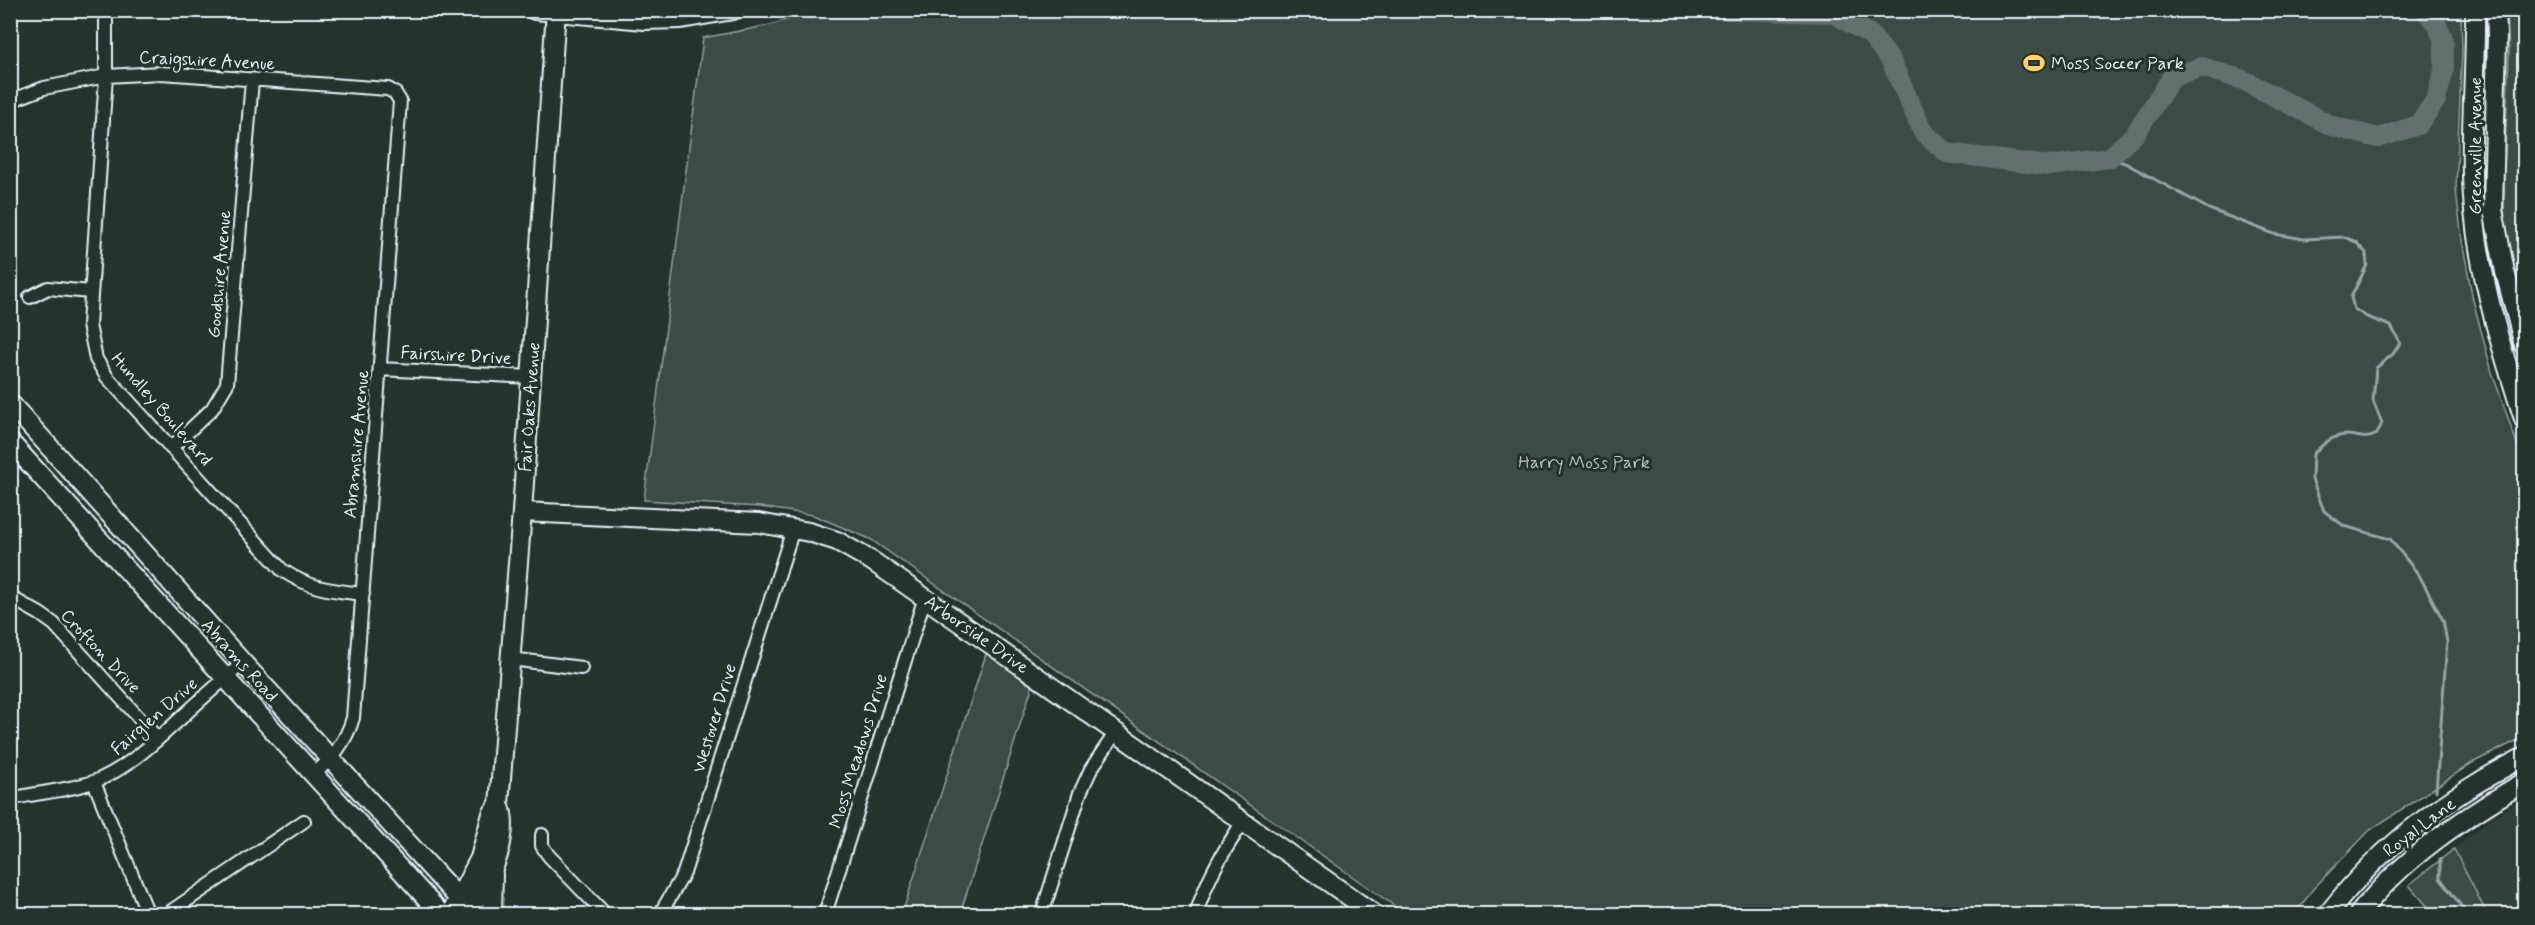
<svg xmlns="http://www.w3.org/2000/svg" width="2535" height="925" font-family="Mynerve,sans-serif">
<rect width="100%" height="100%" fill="#26332d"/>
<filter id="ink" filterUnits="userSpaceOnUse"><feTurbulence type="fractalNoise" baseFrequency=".0167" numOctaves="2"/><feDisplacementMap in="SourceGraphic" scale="12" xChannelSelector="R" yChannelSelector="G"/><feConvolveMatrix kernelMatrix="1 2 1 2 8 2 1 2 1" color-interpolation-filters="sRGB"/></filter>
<g filter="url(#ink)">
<path fill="#333f3a" d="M2524,798V914H2487L2454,849L2493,817Z"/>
<path fill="#3e4b47" stroke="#939ea0" stroke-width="1.5" d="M813,10L2461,11L2462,51L2456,190L2462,240L2473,300L2492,372L2524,464V737L2472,763L2370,830L2313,889L2295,914H1406L870,539L813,515L760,507L644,500L703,38L771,25Z
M2507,11H2524V308L2507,241L2504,209V172L2509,56Z
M987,651L1033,684L960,914H902Z
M2454,849L2487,914H2434L2409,885Z"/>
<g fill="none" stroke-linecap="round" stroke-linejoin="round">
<path stroke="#98a3a5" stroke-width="3" d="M2109,158L2125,163L2209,209L2274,234L2304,239L2344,237L2356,242L2366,253L2367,265L2351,297L2354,309L2367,317L2391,326L2400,343L2393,354L2376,368L2373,401L2382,423L2377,434C2365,441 2358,435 2345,435C2331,436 2322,445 2313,454L2312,479L2324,511L2344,526L2390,539L2419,575L2443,620L2447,642L2436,791
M2440,859V878L2467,914"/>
<path stroke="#636f6d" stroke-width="20" d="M1728,10L1833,13L1871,35L1891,61L1923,132L1947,153L2049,166L2109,158L2135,134L2172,77L2202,67L2243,80L2332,126L2378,138L2418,125L2436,100L2444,70V41L2437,24L2425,10"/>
<defs>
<path id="street" d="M106,10V76L89,325L96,359L107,377L282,570C310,589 330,590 363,594
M10,101L44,88L106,76L161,73L388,89L395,93L400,101L353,718C346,742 332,759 313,775
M30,297L48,288L90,292
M380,369L530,377
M171,448L212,409L227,384L252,80
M10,597L40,614L54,624L158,739
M511,659L581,668
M94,782L148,914
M10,799C39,792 69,791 96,781C129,767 155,742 181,718C201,699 222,681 243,663
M542,835V846L549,856L605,914
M167,914L304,821
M660,914L684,873L793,529
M825,914L925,597
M1042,914L1080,793L1091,769L1116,732
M1196,914C1208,877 1221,855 1243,822"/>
<path id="secondary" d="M535,10L644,20L681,19L733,10
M2475,10C2476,77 2468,145 2474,211C2481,283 2502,351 2524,419
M2496,10L2497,35L2493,210L2505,272L2524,345
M10,403L243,663L473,914
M10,442L441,914
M522,512L759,523L809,532L837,541L872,561L898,579L1374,914
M454,908L480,858L492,814L496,808
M460,914C487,896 513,835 499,804L522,512L556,10
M492,914L493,874
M2328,914C2379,847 2450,795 2524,757
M2359,914C2402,858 2464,818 2524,782"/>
</defs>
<use href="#street" stroke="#e8f1f8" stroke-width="16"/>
<use href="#secondary" stroke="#e8f1f8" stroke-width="22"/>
<use href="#street" stroke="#26332d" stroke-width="12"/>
<use href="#secondary" stroke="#26332d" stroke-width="18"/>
</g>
</g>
<defs>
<symbol id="stadium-bare" viewBox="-9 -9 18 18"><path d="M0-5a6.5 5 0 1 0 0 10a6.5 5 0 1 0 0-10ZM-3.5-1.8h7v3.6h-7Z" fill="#ffd166" stroke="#26332d" stroke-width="2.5" paint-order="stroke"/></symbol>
</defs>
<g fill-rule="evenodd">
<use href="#stadium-bare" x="2019" y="48" width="30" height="30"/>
</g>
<g text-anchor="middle" stroke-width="6" stroke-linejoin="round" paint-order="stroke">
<g font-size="18" fill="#e8f1f8" stroke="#26332d">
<text transform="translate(207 60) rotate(3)" y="6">Craigshire Avenue</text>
<text transform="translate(2475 146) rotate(-90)" y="6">Greenville Avenue</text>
<text transform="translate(219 274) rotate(-85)" y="6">Goodshire Avenue</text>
<text transform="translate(456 355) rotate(3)" y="6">Fairshire Drive</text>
<text transform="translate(529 407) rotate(-86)" y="6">Fair Oaks Avenue</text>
<text transform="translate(162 409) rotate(49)" y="6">Hundley Boulevard</text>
<text transform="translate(356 444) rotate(-85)" y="6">Abramshire Avenue</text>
<text transform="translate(977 634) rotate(35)" y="6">Arborside Drive</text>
<text transform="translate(101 651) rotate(47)" y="6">Crofton Drive</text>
<text transform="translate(240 660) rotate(48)" y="6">Abrams Road</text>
<text transform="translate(154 716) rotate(-41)" y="6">Fairglen Drive</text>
<text transform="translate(714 718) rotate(-73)" y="6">Westover Drive</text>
<text transform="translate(858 751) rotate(-73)" y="6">Moss Meadows Drive</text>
<text transform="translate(2419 827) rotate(-37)" y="6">Royal Lane</text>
</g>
<g font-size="18" fill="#e8f1f8" stroke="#26332d" text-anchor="start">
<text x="2051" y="69">Moss Soccer Park</text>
</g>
<g font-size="18" fill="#b5bfc3" stroke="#26332d">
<text x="1584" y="468">Harry Moss Park</text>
</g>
</g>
<rect width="2535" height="925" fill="none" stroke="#26332d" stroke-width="36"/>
<rect x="18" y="18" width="2499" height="889" fill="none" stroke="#e8f1f8" stroke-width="2" filter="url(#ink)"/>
</svg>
